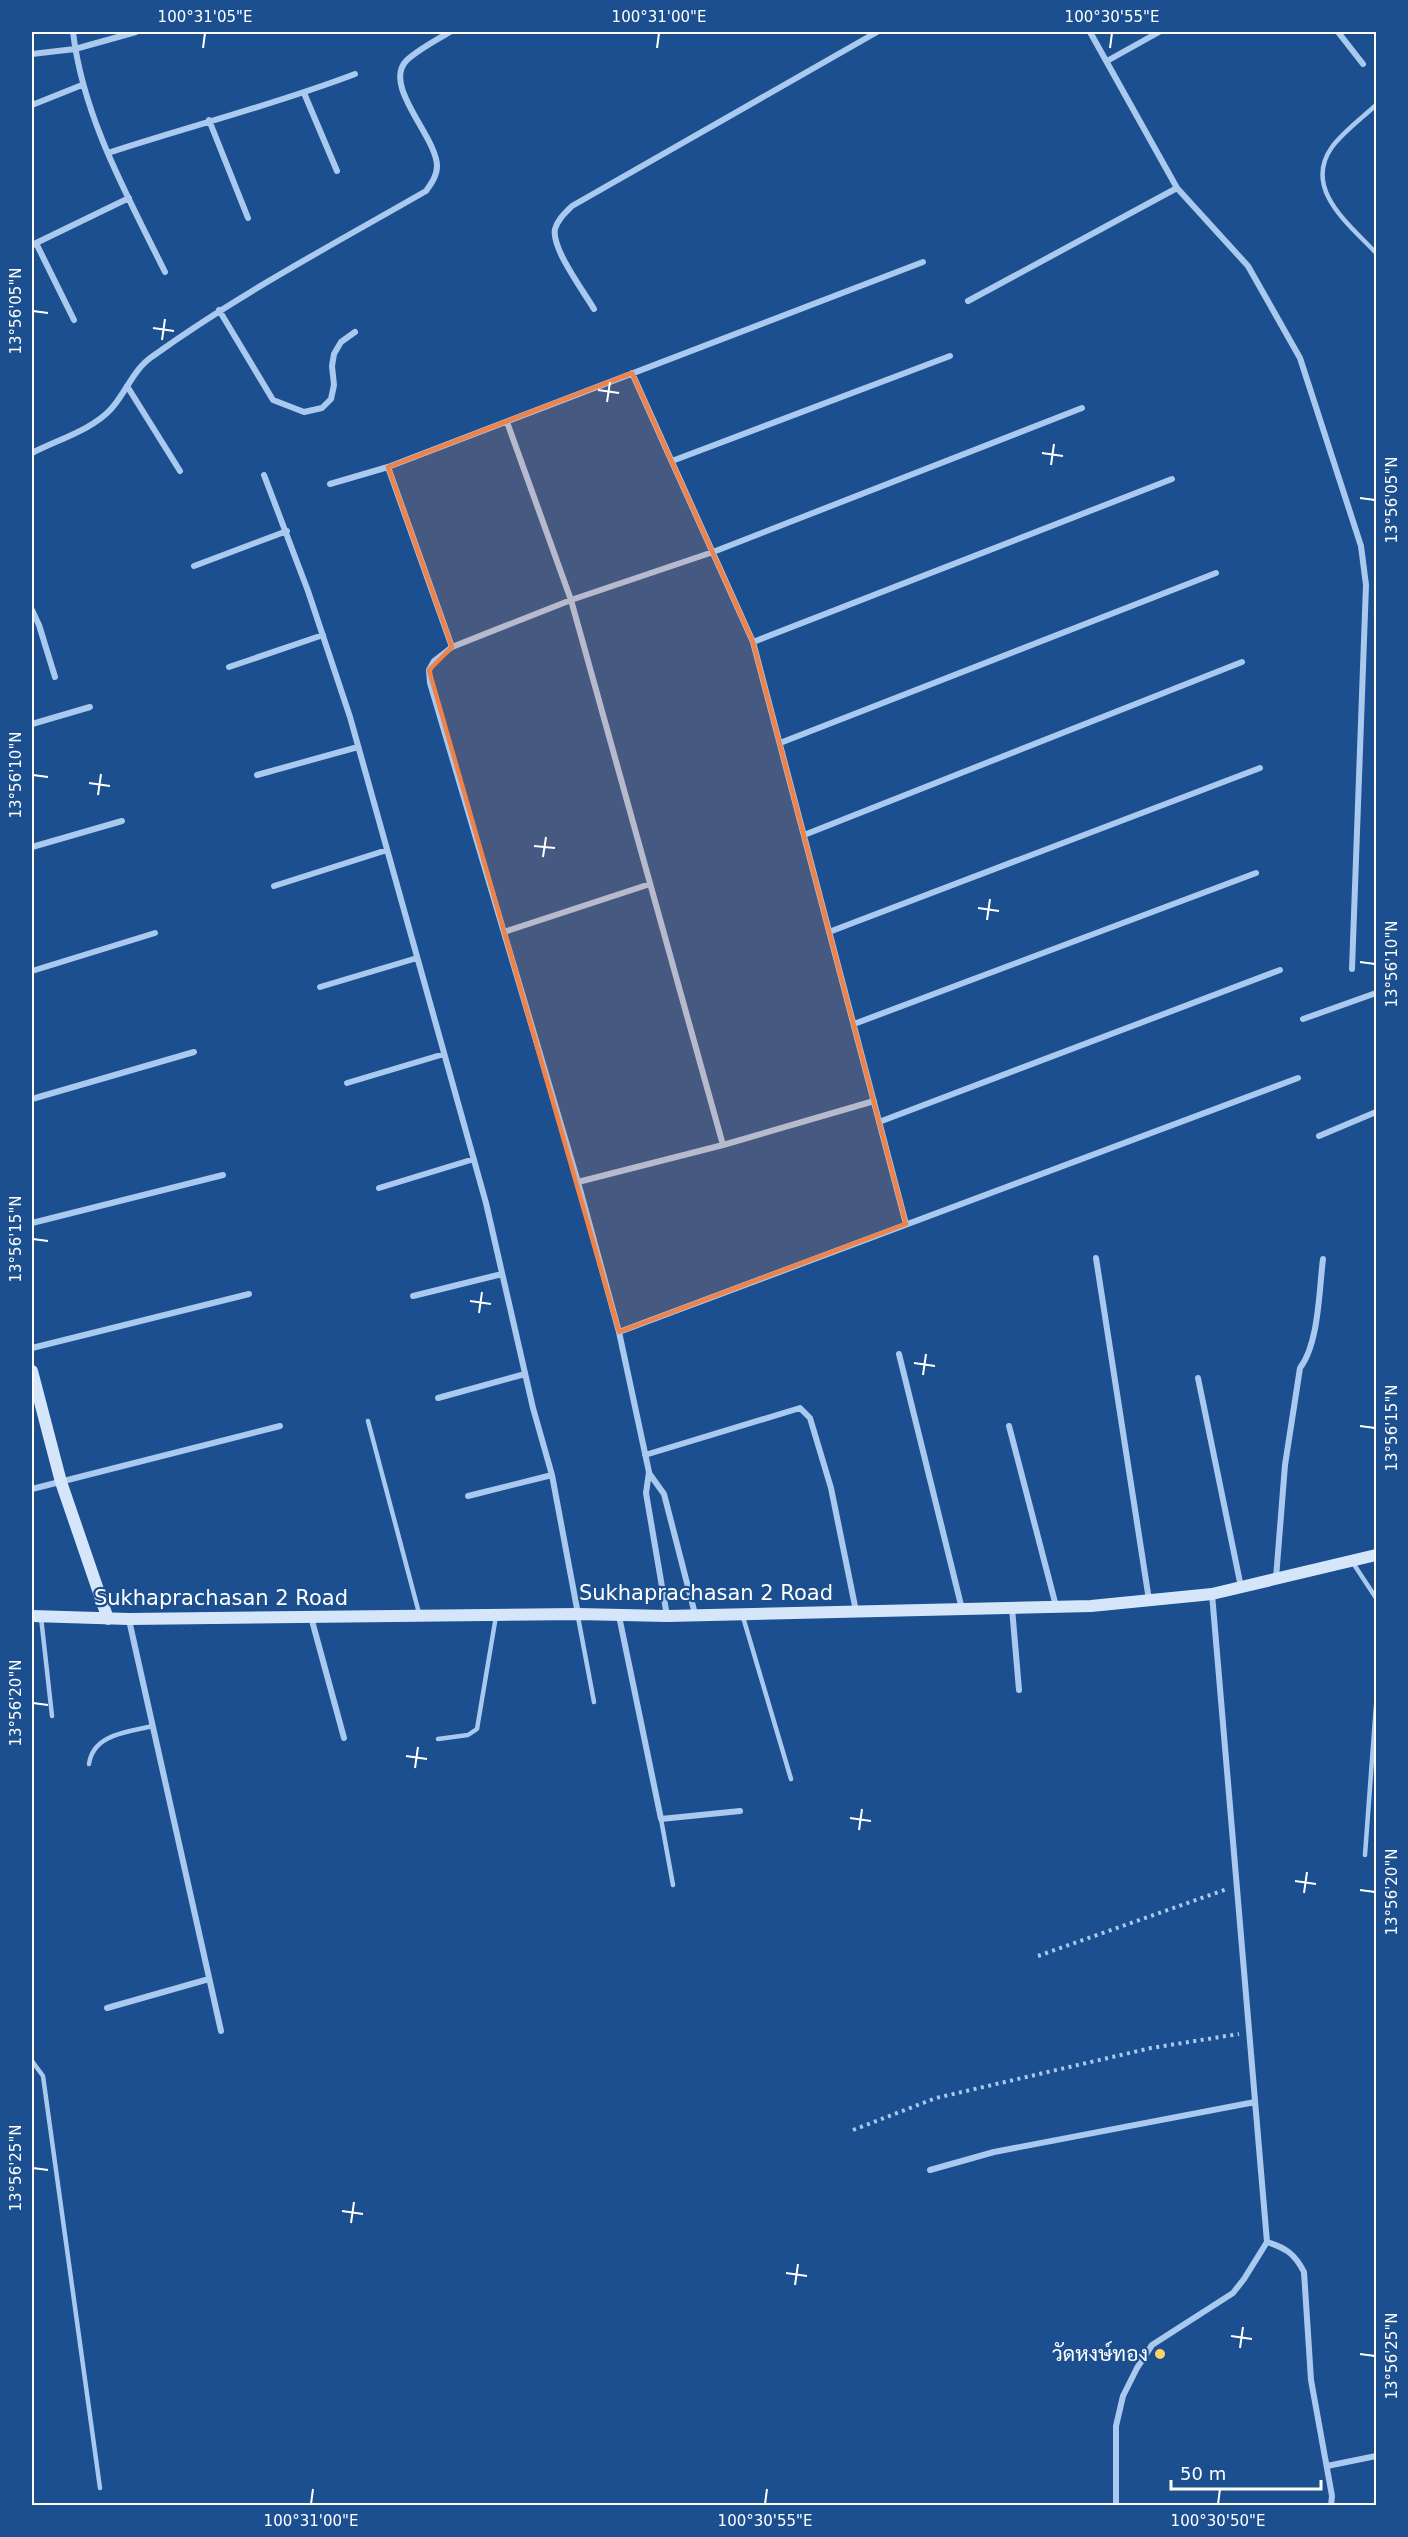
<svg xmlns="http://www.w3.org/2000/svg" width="1408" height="2537" font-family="'DejaVu Sans',Sarabun,sans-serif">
<rect width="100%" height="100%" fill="#1b4f8f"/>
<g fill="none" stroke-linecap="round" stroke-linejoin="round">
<path stroke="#a9c9ee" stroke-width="4" stroke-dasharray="3 4.5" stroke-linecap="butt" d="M1038,1956L1227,1889
M853,2130L936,2098L1151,2048L1239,2034"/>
<path stroke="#a9c9ee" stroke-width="4.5" d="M1376,105C1362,118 1343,132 1332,147C1302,189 1350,225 1376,253
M368,1421L419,1613
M1353,1563L1376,1598
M41,1617L52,1716
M578,1617L594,1702
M743,1617L791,1779
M438,1739L468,1735L477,1729L496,1616
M89,1764C93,1734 128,1732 153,1726
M661,1819L673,1885
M1365,1855L1376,1705
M32,2061L43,2076L100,2488"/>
<path stroke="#a9c9ee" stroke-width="6" d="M73,32C83,117 127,195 165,272
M1090,32L1177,188L1248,266L1300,358L1361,546L1366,585L1352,969
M1338,32L1363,64
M32,54L75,49L136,32
M1107,61L1159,32
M304,93L337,171
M32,105L82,85
M209,120L248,218
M108,153C190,126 274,105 355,74
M36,243L74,320
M32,245L129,198
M968,301L1177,188
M594,309C584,292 551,248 555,229C558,219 565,213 572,206L877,32
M219,310L273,400L304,412L322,408L331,399L334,385L332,366L334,354L341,342L355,332
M632,373L753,642L906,1224
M127,386L180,471
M507,422L571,600L723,1145
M32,453C57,440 92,430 111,409C126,393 133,369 153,356C239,294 334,244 426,191C431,184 437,176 437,166C437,137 381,85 407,60C419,49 436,40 450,32
M672,461L950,356
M388,467L452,647
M264,475L308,591L350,717L486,1203L533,1408L552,1475L578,1614
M330,484L388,467L923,262
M194,566L287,531
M32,610L39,625L55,677
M753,642L1172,479
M229,667L323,635
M32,724L90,707
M780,743L1216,573
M257,775L358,747
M804,835L1242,662
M32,847L122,821
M274,886L387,850
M504,932L650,884
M829,932L1260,768
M32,971L155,933
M320,987L417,958
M1303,1019L1376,993
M854,1024L1256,873
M347,1083L444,1054
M32,1099L194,1052
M879,1122L1280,970
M1319,1136L1376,1112
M578,1182L723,1145L874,1101
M379,1188L474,1159
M32,1223L223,1175
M1096,1258L1149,1600
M413,1296L502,1274
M619,1332L1298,1078
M32,1348L249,1294
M899,1354L962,1609
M1198,1378L1241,1587
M438,1398L525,1374
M1009,1426L1056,1606
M645,1455L800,1408L810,1418L831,1488L856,1611
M649,1473L664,1494L695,1614
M32,1489L280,1426
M468,1496L552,1475
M1276,1578L1285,1465L1300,1368C1319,1343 1319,1290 1323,1259
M1012,1608L1019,1690
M619,1616L661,1819L740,1811
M667,1616L646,1493L649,1472L619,1332L578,1182L430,683L429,670L434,661L452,647L571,600L713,552L1082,408
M311,1617L344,1738
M129,1620L221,2031
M107,2008L209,1979
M930,2170L994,2152L1255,2102
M1267,2242C1286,2248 1295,2254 1304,2272L1311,2380L1332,2496L1331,2506
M1327,2466L1376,2456
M1116,2506V2426L1123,2396L1137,2368L1152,2345L1233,2293L1244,2279L1267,2242L1212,1594"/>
<path stroke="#d6e6fa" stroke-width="12" d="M32,1371L61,1482L108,1619
M32,1616L129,1619L578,1614L667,1616L1091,1606L1212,1594L1376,1555"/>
</g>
<path fill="#ee8249" fill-opacity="0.2" stroke="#ee8249" stroke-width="4.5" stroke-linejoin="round" d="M632,373L753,642L906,1224L619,1332L429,670L452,647L388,467Z"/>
<path fill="none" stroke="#fff" stroke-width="2" d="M203,48L205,33M657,48L659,33M1110,48L1112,33M33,311L48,313M153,328L174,331M162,340L165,319M598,390L619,393M607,402L610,382M1042,453L1063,456M1051,465L1054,444M1360,498L1375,500M33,775L48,777M89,783L110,786M98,795L101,774M534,846L555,848M543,857L546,837M978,908L999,911M987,920L990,899M1360,962L1375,964M33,1239L48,1241M470,1301L491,1304M479,1313L482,1292M914,1363L935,1366M923,1375L926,1354M1360,1426L1375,1428M33,1703L48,1705M406,1756L427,1759M415,1768L418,1747M850,1818L871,1821M859,1830L862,1809M1295,1881L1316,1884M1360,1890L1375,1892M1304,1893L1307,1872M33,2168L48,2170M342,2211L363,2214M351,2223L354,2202M786,2273L807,2276M795,2285L798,2264M1231,2336L1252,2339M1240,2348L1243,2327M1360,2354L1375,2356M311,2504L313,2489M765,2504L767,2489M1218,2504L1220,2489"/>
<circle fill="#ffd166" stroke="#1b4f8f" stroke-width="2" cx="1160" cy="2354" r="6"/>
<g text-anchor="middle" stroke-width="4.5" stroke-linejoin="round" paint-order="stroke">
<g font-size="21" fill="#fff" stroke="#1b4f8f">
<text x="706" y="1600">Sukhaprachasan 2 Road</text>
<text x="221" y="1605">Sukhaprachasan 2 Road</text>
</g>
<g font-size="21" fill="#fff" stroke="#1b4f8f" text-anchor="end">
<text x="1148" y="2361">วัดหงษ์ทอง</text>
</g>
</g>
<rect width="1408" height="2537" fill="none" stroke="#1b4f8f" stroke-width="66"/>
<path d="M1171 2480v9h150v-9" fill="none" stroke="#ffffff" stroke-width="3"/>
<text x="1180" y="2480" font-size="18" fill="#ffffff" stroke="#1b4f8f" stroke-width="4.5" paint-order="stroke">50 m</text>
<rect x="33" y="33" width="1342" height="2471" fill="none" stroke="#fff" stroke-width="2"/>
<g font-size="15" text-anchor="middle" fill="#fff">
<text x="205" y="22">100°31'05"E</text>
<text x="659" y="22">100°31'00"E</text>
<text x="1112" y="22">100°30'55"E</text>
<text transform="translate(16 311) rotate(-90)" y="5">13°56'05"N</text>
<text transform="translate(1392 500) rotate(-90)" y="5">13°56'05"N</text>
<text transform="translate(16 775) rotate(-90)" y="5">13°56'10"N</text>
<text transform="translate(1392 964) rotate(-90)" y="5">13°56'10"N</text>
<text transform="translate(16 1239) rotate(-90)" y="5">13°56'15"N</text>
<text transform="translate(1392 1428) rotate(-90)" y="5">13°56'15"N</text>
<text transform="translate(16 1703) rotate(-90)" y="5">13°56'20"N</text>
<text transform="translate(1392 1892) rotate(-90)" y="5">13°56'20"N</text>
<text transform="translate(16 2168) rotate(-90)" y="5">13°56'25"N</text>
<text transform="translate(1392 2356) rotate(-90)" y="5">13°56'25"N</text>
<text x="311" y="2526">100°31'00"E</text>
<text x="765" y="2526">100°30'55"E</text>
<text x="1218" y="2526">100°30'50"E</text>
</g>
</svg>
